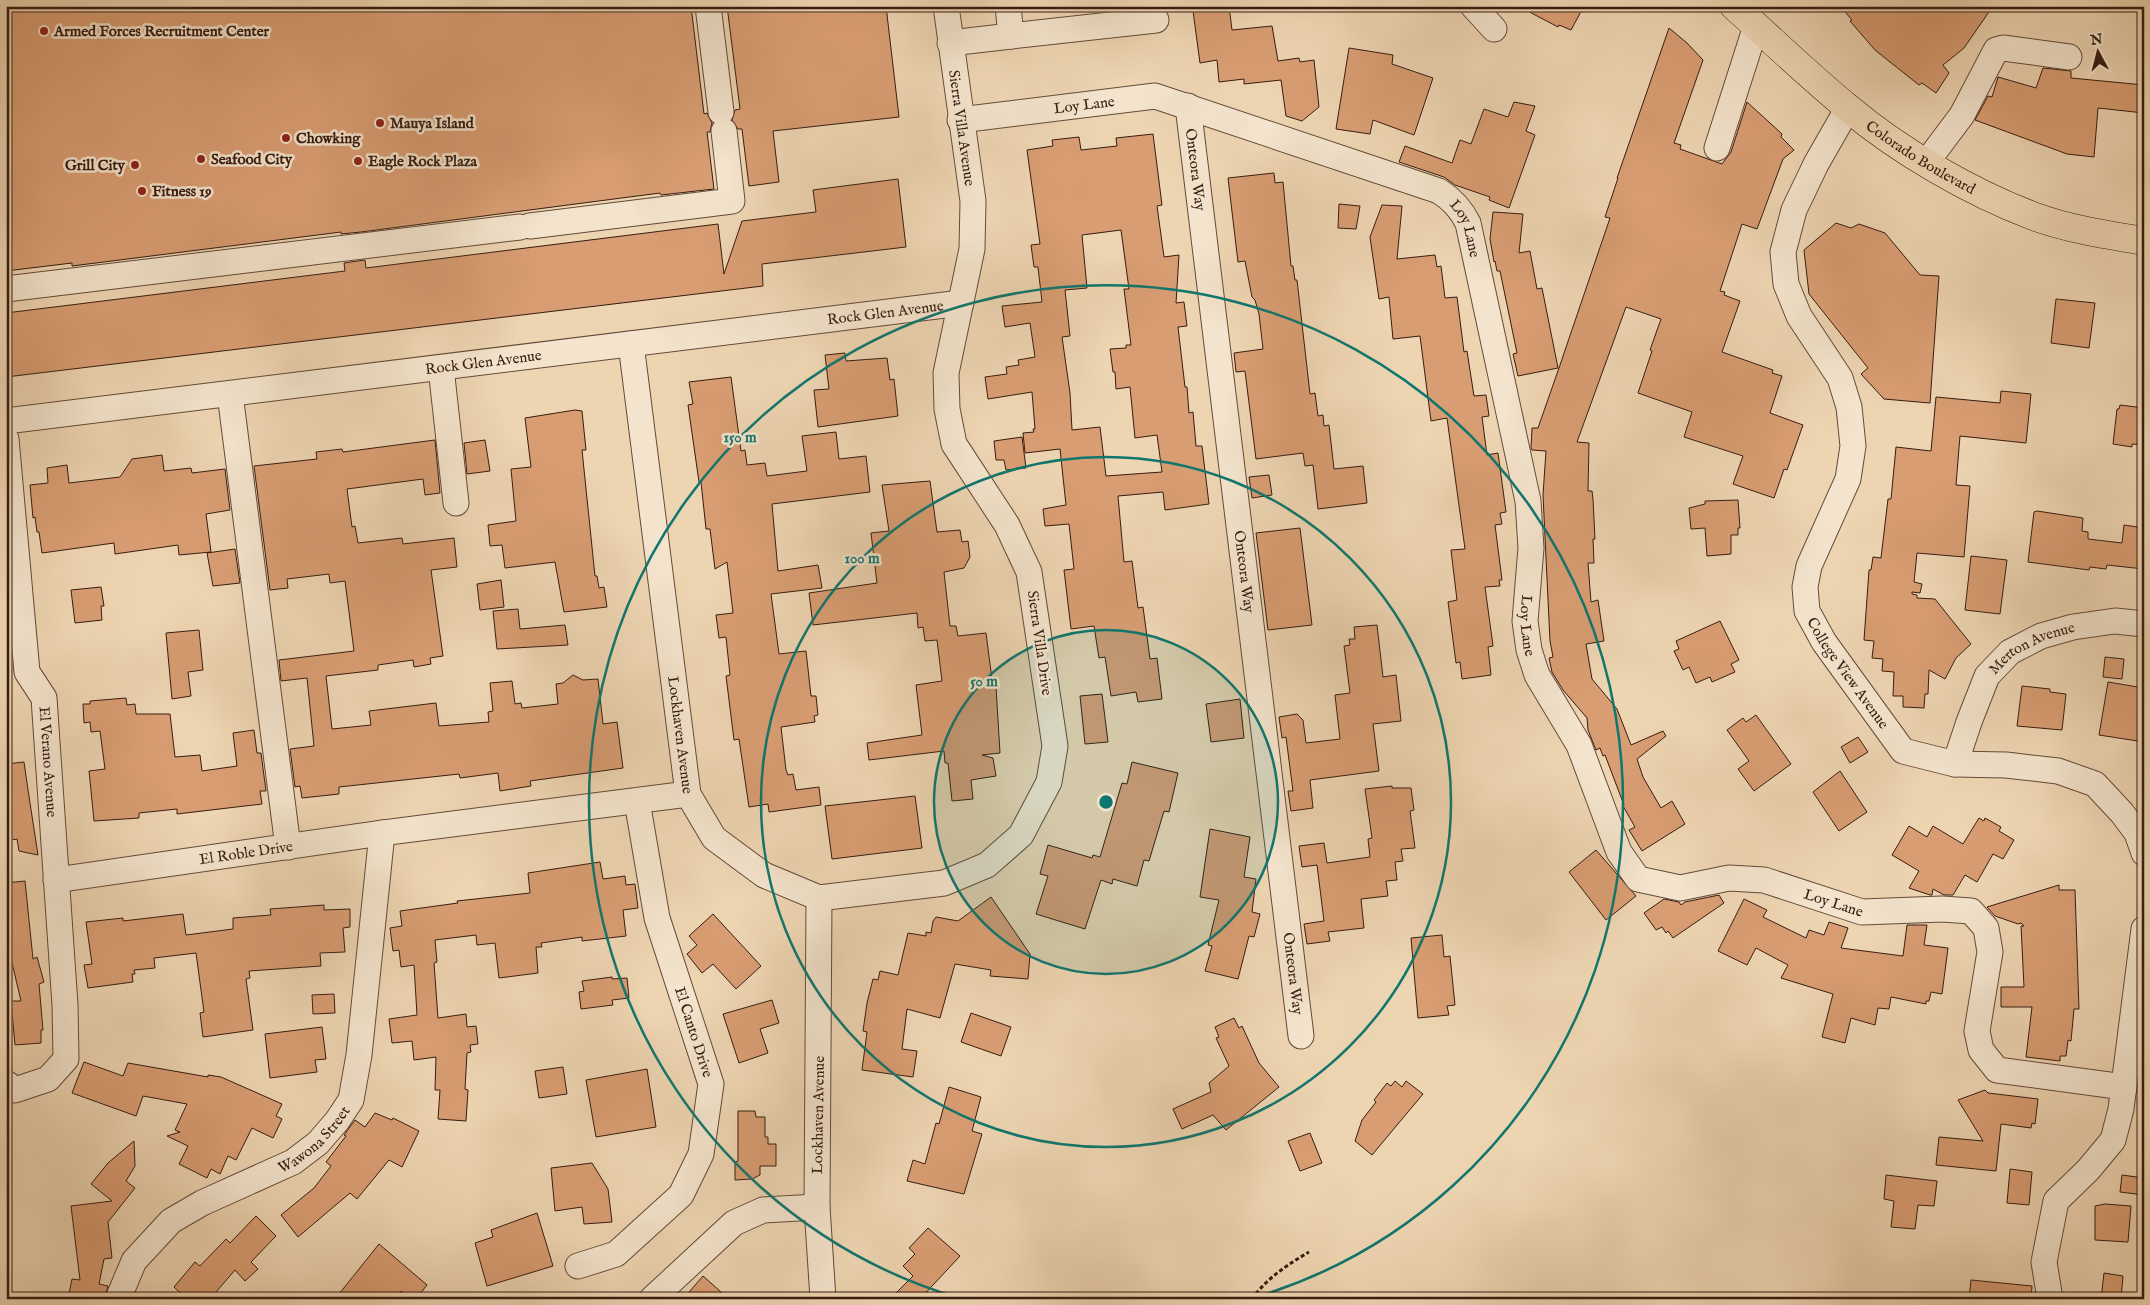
<svg xmlns="http://www.w3.org/2000/svg" width="2150" height="1305" font-family="'IM FELL English',serif">
<rect width="100%" height="100%" fill="#eed5b2"/>
<filter id="stains"><feTurbulence type="fractalNoise" baseFrequency=".004" numOctaves="4"/><feColorMatrix values="0 0 0 0 .2 0 0 0 0 .09 0 0 0 0 .02 0 0 0 .5 -.17"/></filter>
<radialGradient id="worn" r=".72"><stop offset=".6" stop-color="#630" stop-opacity="0"/><stop offset="1" stop-color="#630" stop-opacity=".3"/></radialGradient>
<path fill="#d99d73" stroke="#361c11" fill-rule="evenodd" d="M6,6H691L704,114L707,113L712,123L710,132H707L714,189L661,195L660,193L361,232L341,234V232L72,266V263L6,271Z
M727,6H886L899,117L773,131L779,182L749,186L742,129H738L732,120L735,110L740,109Z
M1229,6L1232,30L1272,26L1278,61L1299,58L1300,62L1314,60L1319,107L1302,121L1286,116L1281,80L1244,84V79L1219,82L1217,60L1200,63L1193,11Z
M1518,6H1584L1571,30L1559,25L1558,27Z
M1840,6H1993L1964,48L1943,65L1949,73L1936,93L1922,83L1919,85L1875,50L1850,21L1852,20Z
M1669,28L1687,43L1703,60L1674,143L1681,145L1680,149L1722,164L1731,152L1747,102L1782,134L1781,137L1794,150L1783,159L1757,229L1742,224L1720,291L1725,292L1724,295L1740,301L1722,352L1773,370L1772,373L1782,376L1770,413L1803,425L1787,470L1784,469L1774,498L1733,484L1743,456L1684,437L1692,412L1638,393L1652,351L1650,350L1661,319L1626,307L1577,442L1589,443L1588,491H1592L1593,499L1595,539H1593L1594,563H1588L1591,602L1598,600L1604,641L1586,644L1592,679L1617,709L1631,745L1663,731L1666,736L1637,759L1643,777L1661,808L1672,801L1685,824L1642,851L1629,830L1635,827L1623,806L1624,805L1605,755L1603,756L1600,748L1596,750L1588,730L1587,718L1563,690L1552,672L1549,658L1553,657L1550,641L1543,495L1546,451L1532,450L1531,448L1532,428H1538L1559,368L1610,218L1605,217L1618,178H1617Z
M1349,48L1393,55L1392,64L1433,78L1414,135L1373,120L1370,134L1336,129Z
M2043,68L2071,71V78L2144,85V113L2098,108L2094,157L2067,154L1975,120L1988,96L1992,97L1998,77L2036,88Z
M1514,102L1535,106L1526,131L1535,135L1509,208L1489,200L1490,197L1455,185L1444,177L1399,162L1405,146L1452,163L1460,140L1471,144L1484,109L1508,117Z
M1153,134L1162,205L1157,206L1164,257L1179,255L1176,303L1184,302L1187,326L1178,327L1185,387H1187L1189,413L1193,412L1196,446H1202L1209,504L1165,510L1163,492L1118,496L1124,562L1132,561L1138,608L1143,607L1150,659L1157,658L1162,699L1138,702L1136,692L1111,696L1105,657L1099,658L1094,626L1071,629L1064,570L1074,569L1069,524L1045,526L1043,509L1066,505L1060,449L1025,453L1023,433L1034,432L1033,429H1035L1032,392L988,399L985,377L1007,374L1006,367L1019,365L1018,360L1035,357L1030,323L1005,327L1002,306L1042,302L1038,267H1034L1031,245L1040,244L1027,150L1053,146L1052,140L1079,137L1081,150L1117,146L1116,138ZM1121,230L1129,289H1124L1131,345H1126V348L1110,349L1113,372H1115L1116,389L1130,387L1135,438L1157,435L1162,472L1106,476L1100,427L1072,430L1070,393L1062,337L1070,336L1065,290L1087,288L1082,235Z
M1274,173L1275,183L1283,182L1291,266H1293L1295,280H1297L1310,394L1315,393L1318,416L1323,415L1324,426L1329,425L1334,469L1363,466L1367,503L1318,509L1313,465L1305,466L1303,453L1256,459L1245,371L1236,372L1234,353L1263,349L1259,314L1255,300L1252,297L1245,261L1238,262L1228,178Z
M898,179L906,247L762,264L763,286L6,377V313L345,271L344,263L365,260L366,268L718,224L724,274L742,221L816,212L813,190Z
M1339,204L1360,206L1356,229L1338,228Z
M1382,205L1402,206L1397,259L1435,255L1437,267L1441,266L1445,298L1457,297L1464,352L1467,351L1474,396L1486,395L1489,416L1482,417L1487,455L1498,453L1506,512L1500,513L1502,524L1495,525L1502,580H1499L1500,586L1485,587L1493,646L1488,647L1491,675L1462,679L1460,662L1456,663L1448,602L1457,600L1451,550L1465,549L1447,418L1431,421L1420,336L1393,339L1389,297L1379,299L1370,237Z
M1493,212L1523,214L1519,253L1530,251L1537,289L1542,288L1558,368L1518,376L1513,354L1517,353L1500,271H1497L1495,261L1494,262L1490,239Z
M1836,223L1851,228L1859,224L1885,233L1920,275L1939,276L1930,403L1884,399L1861,374L1868,368L1809,294L1804,250Z
M2056,299L2095,303L2089,348L2051,343Z
M845,353L846,361L887,358L890,380L894,379L898,416L818,427L814,390L829,389L825,355Z
M731,377L741,451L745,450L747,465L765,463L767,476L807,471L802,436L836,432L839,459L866,456L870,492L772,504L778,571L818,565L822,588L771,594L779,654L806,651L811,696H816L818,715L814,716L815,722L781,727L786,770L788,775L793,774L796,790L819,787L821,805L769,812L768,804L749,807L739,739L734,740L726,676L730,675L726,637L719,638L716,615L733,613L727,562L715,569L710,529H706L701,482H699L688,405L693,404L689,382Z
M2001,391L2031,394L2026,443L1960,436L1956,485L1970,486L1964,557L1917,553L1914,582L1922,584L1920,593L1912,592V594L1917,595V598L1935,599L1971,644L1956,658L1945,679L1929,670L1928,694H1925L1924,708L1903,707V696H1893L1894,672L1882,671L1883,659L1872,658L1874,641L1864,640L1869,570H1871L1873,557L1881,558L1888,499H1891L1896,447L1931,451L1936,397L2000,403Z
M2120,405L2144,408V445L2132,444V447L2113,444L2117,409H2119Z
M575,410L582,411L586,450H582L595,576H597L599,588L604,587L607,607L564,612L555,562L505,568L502,545L490,546L488,525L516,521L511,469L531,467L525,418Z
M1022,437L1026,468L1006,470L1004,460H996L994,441Z
M435,440L440,493L425,495L423,479L347,489L352,527L355,526L358,543L402,538L403,544L454,538L457,567L431,570L443,656L430,658L431,664L414,667L413,660L378,665V670L326,676L332,729L371,725L369,711L436,703L439,726L489,722L488,712L493,711L490,683L512,681L515,704L521,703L522,708L558,704L556,684L563,683L573,675L583,680L598,679L603,724L617,722L623,768L530,781L531,786L500,791L498,773L460,778L459,774L339,787V794L302,798L300,786L295,787L290,749L314,746L307,678L281,681L279,660L354,651L345,581L330,583L329,574L287,579L288,588L270,590L254,466L317,459L316,452L342,449L343,452Z
M485,440L490,471L467,474L464,443Z
M162,455L164,471L191,468L192,473L225,469L230,510L206,514L211,552L179,555L178,545L115,554L114,543L42,553L39,532H37L35,517L33,518L30,485L48,483L47,468L67,465L69,483L120,477L132,459Z
M1269,475L1272,495L1252,498L1249,477Z
M930,481L937,532L960,530L962,542L968,541L970,557L964,568L944,572L950,626H956L958,636L986,633L993,687H996L1000,753L982,755L993,758L996,776L971,780L973,799L952,801L948,763H945L944,751L869,760L867,743L922,735L916,685L942,681L937,640L925,641L923,627L918,628L917,613L813,625L809,593L877,583L871,533L889,531L882,485Z
M1738,500L1740,528H1738V535H1731V554L1707,556L1705,528L1691,529L1689,508L1705,504V501Z
M2037,511L2083,518L2082,531L2088,532V539L2122,543L2124,525L2144,528V569L2107,565L2106,569L2090,567L2089,570L2028,562L2034,512Z
M1300,528L1312,625L1268,630L1256,533Z
M235,549L240,583L213,586L207,553Z
M1971,556L2007,560L2000,614L1965,610Z
M501,580L504,607L480,610L477,584Z
M101,587L104,606H101L102,620L75,623L71,590Z
M518,609L520,629L565,625L568,645L497,649L493,611Z
M1720,621L1739,660L1731,664L1735,672L1712,682L1710,677L1696,683L1689,667L1683,670L1674,651L1679,649L1676,641Z
M1377,625L1383,677L1396,675L1401,721L1373,724L1379,771L1310,780L1313,808L1291,811L1288,791H1293L1286,737L1282,738L1279,717L1297,714L1303,720L1306,743L1340,739L1335,695L1350,693L1344,646L1350,645L1349,639H1355L1354,627Z
M199,630L203,670L188,672L191,696L172,699L166,633Z
M2105,657L2124,659L2122,679L2103,677Z
M2108,682L2144,688V742L2099,735Z
M2022,686L2050,689V692L2066,694L2062,730L2017,726Z
M1102,694L1108,742L1085,744L1080,696Z
M126,698L127,705L135,704L136,714H170L175,757L200,755L202,771L237,766L233,733L254,730L257,753H261L266,791H260L262,804L177,814V809L139,813V818L94,821L89,771L105,769L100,731L91,732L90,722L84,723L83,704H90V701Z
M1240,699L1244,738L1211,742L1206,704Z
M1756,715L1791,764L1754,791L1738,769L1749,761L1727,730L1743,718L1746,722Z
M1858,737L1868,752L1850,763L1841,747Z
M24,762L28,790L38,855L19,851L17,839L6,841V764Z
M1132,762L1178,773L1169,812L1164,811L1149,861L1144,860L1137,886L1113,879L1112,884L1101,880L1085,929L1036,914L1048,876L1040,874L1048,845L1092,858L1093,855L1100,857L1122,783L1127,784Z
M1840,771L1867,812L1839,831L1813,792Z
M1392,786V788H1411L1414,810L1410,811L1415,848L1401,849L1403,861L1395,862L1397,880L1386,881L1388,896L1361,899L1364,928L1328,932L1330,941L1307,944L1304,924L1324,921L1317,865L1302,867L1299,846L1324,843L1327,863L1370,857L1368,839L1372,838L1365,789Z
M915,796L922,848L832,859L825,806Z
M1979,818L1984,821L1985,818L2001,827L1999,831L2014,840L2003,859L1993,854L1977,882L1965,875L1953,895H1944L1933,889L1932,895H1930L1909,888L1919,871L1892,855L1909,826L1927,837L1933,826L1963,844Z
M1210,829L1250,837L1244,877L1256,879L1252,912L1260,914L1254,937L1249,936L1238,979L1205,971L1212,946L1208,945L1219,900L1200,897Z
M1596,850L1636,896L1606,920L1569,872Z
M600,862L603,879L625,876L626,885L635,884L638,908L623,910L626,936L582,941V937L541,943L542,947H536L538,973L499,978L495,943L477,945L476,935L435,940L437,962L434,963L438,1018L466,1014L467,1027L476,1026L478,1044L470,1045L471,1052L467,1053L465,1089L468,1090L466,1121L438,1119L440,1090H435L436,1057L414,1060L412,1041L392,1043L389,1019L417,1015L414,965L401,967L399,950L393,951L390,928L402,926L400,911L458,903L457,901L530,893L528,873Z
M25,881L33,959L37,957L44,982L39,984L43,1030H41V1043L15,1045L11,1001H21L9,950H6V883Z
M2059,885V890H2075L2079,1009H2074L2071,1041L2068,1040L2066,1056H2060V1061L2026,1057L2032,1007H2001V987H2024L2021,926H2024L2021,923L2018,924L1995,916L1987,907Z
M1719,895L1724,903L1673,938L1668,931L1666,933L1662,927L1656,930L1644,913L1664,899L1679,902L1681,905L1685,902Z
M991,897L1030,954L1028,979L990,976L991,970L955,964L940,1018L907,1009L902,1049L917,1051L913,1077L862,1070L867,1032L863,1031L867,1003L873,979L878,980L880,971L898,975L908,933L926,936V932L931,933L933,921L936,917L958,921Z
M1744,899L1767,910L1763,917L1806,938L1809,930L1824,935L1829,922L1848,928L1841,948L1903,956L1907,925H1927L1924,945L1948,948L1942,994L1931,992L1929,1001H1926V1004L1891,997L1889,1009L1878,1008L1875,1025L1851,1018L1845,1043L1822,1037L1833,994L1781,978L1788,965L1756,948L1747,965L1718,951Z
M324,905V910L350,909V927L343,928L345,952L320,953L321,966L249,971L250,978L246,979L253,1030L203,1037L200,1013L204,1012L196,953L154,958L155,968L134,970L135,974H132L133,982L88,988L84,965L92,964L86,922L123,918V921L183,914L186,935L233,929V918L271,915L270,909Z
M713,914L761,966L736,989L713,964L702,973L687,954L697,945L689,936Z
M1442,935L1444,957L1450,956L1455,1005L1447,1006L1449,1015L1418,1018L1411,938Z
M612,977V979L627,978L629,998L612,1000L613,1005L581,1009L579,992L584,991L582,981Z
M334,994L335,1013L313,1014L312,995Z
M772,1000L779,1023L760,1029L768,1053L739,1063L723,1014Z
M971,1013L1011,1027L1001,1056L961,1042Z
M1234,1018L1239,1028L1242,1026L1259,1063L1279,1087L1226,1130L1213,1115L1182,1129L1173,1109L1211,1092L1209,1083L1229,1066L1216,1038L1219,1037L1215,1027Z
M322,1027L326,1059L315,1060L317,1072L270,1078L265,1034Z
M84,1062L123,1076L128,1063L208,1077V1075L221,1077L282,1104L276,1116L282,1119L273,1138L252,1128L236,1160L228,1156L220,1174L211,1169L207,1178L179,1164L188,1146L167,1136L180,1132L175,1130L187,1104L143,1096L136,1116L72,1093Z
M563,1067L567,1094L539,1098L535,1071Z
M647,1069L656,1127L596,1137L586,1080Z
M1395,1081L1402,1087L1406,1081L1423,1094L1372,1155L1355,1141L1362,1120L1376,1102L1374,1100L1387,1083L1391,1086Z
M949,1087L981,1097L972,1131L982,1134L964,1194L907,1181L913,1160L925,1164L936,1123L939,1124Z
M1985,1090L1988,1093L2038,1099L2035,1124L2032,1123L2031,1128L2001,1124L1996,1171L1936,1165L1939,1137L1983,1141L1958,1100Z
M738,1111H755L756,1117H765V1137H768V1144H776V1166H760V1175L752,1179L735,1180V1162L738,1161Z
M375,1113L392,1120L393,1118L419,1131L402,1167L389,1160L357,1199L350,1193L298,1237L281,1215L314,1188L331,1166L326,1162L346,1136L344,1135L355,1120L365,1127Z
M1310,1133L1322,1163L1300,1171L1288,1141Z
M134,1141L135,1166L126,1181L135,1188L108,1222L112,1258L104,1259L99,1284L108,1286L104,1299H68L72,1279L80,1280L71,1206L112,1201L91,1184L108,1163Z
M592,1163L608,1189L612,1222L584,1224L582,1207L555,1211L551,1168Z
M2010,1169L2032,1172L2029,1205L2007,1203Z
M1886,1175L1937,1181L1934,1206L1918,1205L1915,1229L1891,1227L1894,1201L1884,1199Z
M2122,1175L2144,1178V1195L2120,1192Z
M2105,1204L2131,1206L2128,1242L2095,1240V1206Z
M537,1213L553,1266L487,1286L475,1243L493,1237L491,1230Z
M256,1216L276,1236L251,1262L258,1269L245,1281L235,1270L210,1299H187L174,1287L195,1262L200,1266L226,1239L230,1243Z
M928,1228L960,1256L920,1299H890L913,1276L903,1266L915,1254L909,1248Z
M379,1244L427,1285L416,1299H410L401,1291L395,1299H335Z
M2104,1273L2123,1276L2121,1299H2101Z
M703,1276L729,1299H683Z
M1971,1280L2032,1286L2031,1299H1969Z"/>
<g fill="none" stroke-linecap="round" stroke-linejoin="round">
<defs>
<g id="minor">
<path d="M708,6L721,112"/>
<path d="M1008,6L1011,36L1156,20"/>
<path d="M1473,6L1494,29"/>
<path d="M950,43L1011,36"/>
<path id="s1" d="M1188,106L1301,1036"/>
<path id="s2" d="M1848,108L1816,164L1794,210L1783,252L1786,284L1799,316L1840,378L1849,407L1853,446L1848,479L1809,566L1805,587L1807,611L1824,642L1903,751L1955,764L2006,765L2058,771L2095,784L2122,813L2137,833L2144,853"/>
<path id="s3" d="M960,120L1155,96L1439,191C1453,200 1461,209 1468,223L1528,501L1531,548L1525,621L1529,650L1537,675L1579,745L1619,852L1638,879L1680,888L1729,878L1764,880L1862,912L1942,909L1971,911L1986,928L1990,952L1977,1031L1981,1050L1997,1070L2124,1087"/>
<path d="M1717,148L1756,26"/>
<path d="M1926,163L1962,115L1996,50L2003,48L2069,57"/>
<path d="M530,226L732,201L724,131"/>
<path d="M6,289L520,227"/>
<path id="s4" d="M631,344L688,794L714,838L764,875L819,898L944,883L987,865L1021,835L1049,782L1055,746L1029,572L1007,525L954,444L947,409L946,373L972,249L973,201L946,6"/>
<path d="M441,368L456,503"/>
<path d="M230,394L288,847"/>
<path id="s5" d="M6,421L961,303"/>
<path id="s6" d="M6,439L27,672L44,698L65,1005L66,1059L48,1079L15,1090L6,1083"/>
<path id="s7" d="M1955,764L1969,722L1987,676L2010,652L2041,636L2073,627L2115,621L2144,624"/>
<path id="s8" d="M56,880L382,833L688,794"/>
<path d="M819,898L817,1207L823,1299"/>
<path d="M578,1266L616,1254L681,1195L701,1154L711,1084L657,918L637,801"/>
<path id="s9" d="M118,1299L134,1261L171,1221L202,1203L293,1162L318,1143L337,1121L351,1100L359,1055L382,833"/>
<path d="M652,1299L734,1223L763,1210L817,1207"/>
<path d="M2050,1299L2044,1262L2056,1201L2088,1170L2113,1140L2121,1109L2144,929"/>
</g>
<g id="major">
<path id="s10" d="M1734,6C1772,40 1808,75 1847,107C1899,151 1970,192 2033,216C2068,229 2107,235 2144,241"/>
</g>
</defs>
<use href="#minor" stroke="#644a39" stroke-width="27"/>
<use href="#major" stroke="#361c11" stroke-width="29"/>
<path stroke="#361c11" stroke-width="3" stroke-dasharray="4 2.5" stroke-linecap="butt" d="M1252,1299C1267,1278 1287,1265 1309,1252"/>
<use href="#minor" stroke="#f4e4cd" stroke-width="25"/>
<use href="#major" stroke="#eed5b2" stroke-width="28"/>
</g>
<circle cx="1106" cy="802" r="172" fill="#0f766e" fill-opacity=".12"/>
<g fill="none" stroke="#0f766e" stroke-width="2.5">
<circle cx="1106" cy="802" r="172"/>
<circle cx="1106" cy="802" r="345"/>
<path d="M959 1298A517 517 0 1 1 1253 1298"/>
</g>
<g fill="#8f2418" stroke="#f4e4cd" stroke-width="2">
<circle cx="44" cy="31" r="5"/>
<circle cx="380" cy="123" r="5"/>
<circle cx="286" cy="138" r="5"/>
<circle cx="201" cy="159" r="5"/>
<circle cx="358" cy="161" r="5"/>
<circle cx="135" cy="165" r="5"/>
<circle cx="142" cy="191" r="5"/>
</g>
<g text-anchor="middle" stroke-width="5" stroke-linejoin="round" paint-order="stroke">
<g font-size="15" font-weight="bold" fill="#361c11" stroke="#f4e4cd" text-anchor="start">
<text x="54" y="36">Armed Forces Recruitment Center</text>
<text x="390" y="128">Mauya Island</text>
<text x="296" y="143">Chowking</text>
<text x="211" y="164">Seafood City</text>
<text x="368" y="166">Eagle Rock Plaza</text>
<text x="125" y="170" text-anchor="end">Grill City</text>
<text x="152" y="196">Fitness 19</text>
</g>
<g font-size="15" fill="#361c11" stroke="#f4e4cd">
<text dy="5" stroke="none"><textPath href="#s3" startOffset="125">Loy Lane</textPath></text>
<text transform="translate(962 128) rotate(82)" y="5">Sierra Villa Avenue</text>
<text dy="5" stroke="none"><textPath href="#s10" startOffset="241">Colorado Boulevard</textPath></text>
<text dy="5" stroke="none"><textPath href="#s1" startOffset="64">Onteora Way</textPath></text>
<text dy="5" stroke="none"><textPath href="#s3" startOffset="544">Loy Lane</textPath></text>
<text dy="5" stroke="none"><textPath href="#s5" startOffset="886">Rock Glen Avenue</textPath></text>
<text dy="5" stroke="none"><textPath href="#s5" startOffset="481">Rock Glen Avenue</textPath></text>
<text dy="5" stroke="none"><textPath href="#s1" startOffset="469">Onteora Way</textPath></text>
<text dy="5" stroke="none"><textPath href="#s3" startOffset="949">Loy Lane</textPath></text>
<text transform="translate(1040 643) rotate(82)" y="5">Sierra Villa Drive</text>
<text dy="5" stroke="none"><textPath href="#s7" startOffset="148">Merton Avenue</textPath></text>
<text dy="5" stroke="none"><textPath href="#s2" startOffset="618">College View Avenue</textPath></text>
<text dy="5" stroke="none"><textPath href="#s4" startOffset="394">Lockhaven Avenue</textPath></text>
<text dy="5" stroke="none"><textPath href="#s6" startOffset="329">El Verano Avenue</textPath></text>
<text dy="5" stroke="none"><textPath href="#s8" startOffset="192">El Roble Drive</textPath></text>
<text dy="5" stroke="none"><textPath href="#s3" startOffset="1430">Loy Lane</textPath></text>
<text dy="5" stroke="none"><textPath href="#s1" startOffset="874">Onteora Way</textPath></text>
<text transform="translate(694 1032) rotate(72)" y="5">El Canto Drive</text>
<text transform="translate(818 1115) rotate(-89)" y="5">Lockhaven Avenue</text>
<text dy="5" stroke="none"><textPath href="#s9" startOffset="262">Wawona Street</textPath></text>
</g>
</g>
<circle cx="1106" cy="802" r="8" fill="#0f766e" stroke="#f4e4cd" stroke-width="2.5"/>
<g font-size="15" text-anchor="middle" font-weight="bold" fill="#0f766e" stroke="#f4e4cd" stroke-width="5" stroke-linejoin="round" paint-order="stroke">
<text x="740" y="442">150 m</text>
<text x="862" y="563">100 m</text>
<text x="984" y="686">50 m</text>
</g>
<rect width="2150" height="1305" fill="none" stroke="#eed5b2" stroke-width="25"/>
<rect x="8" y="8" width="2135" height="1290" fill="none" stroke="#361c11" stroke-width="2.5"/>
<rect x="12" y="12" width="2125" height="1280" fill="none" stroke="#361c11"/>
<g transform="translate(2098 52) rotate(353)" stroke="#f4e4cd" stroke-width="4" paint-order="stroke">
<path d="M0-4L9 19L0 12L-9 19Z" fill="#361c11"/>
<text y="-8" font-size="14" font-weight="bold" text-anchor="middle" fill="#361c11">N</text>
</g>
<rect width="100%" height="100%" filter="url(#stains)"/>
<rect width="100%" height="100%" fill="url(#worn)"/>
</svg>
